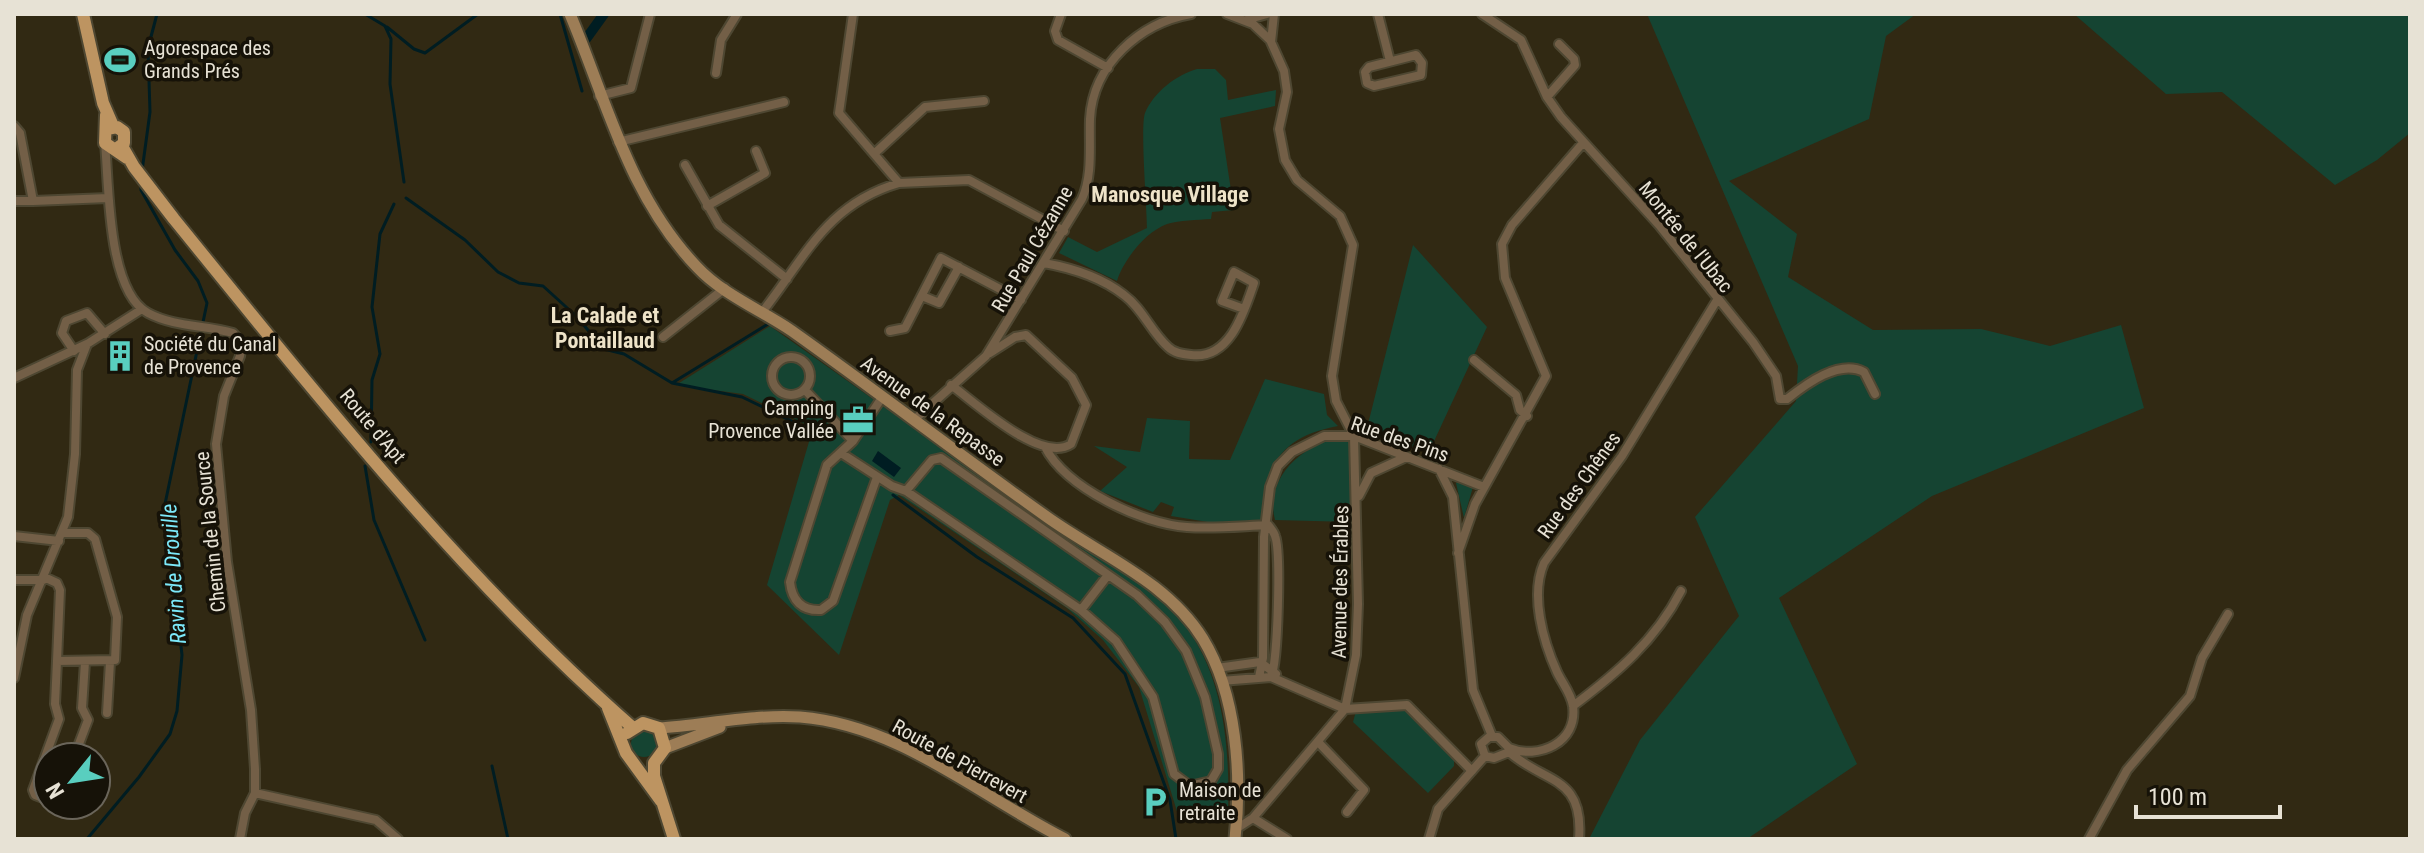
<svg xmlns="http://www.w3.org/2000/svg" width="2424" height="853" font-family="'Roboto Condensed',sans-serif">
<rect width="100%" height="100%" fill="#312913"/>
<path fill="#154432" d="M1647,14H1916L1886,36L1869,119L1729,181L1797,234L1788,277L1873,330L1981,329L2050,346L2121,325L2144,408L1932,496L1779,598L1857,764L1747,839H1589L1640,740L1739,616L1695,517L1796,401L1798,366Z
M2074,14H2410V133L2377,160L2335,185L2222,92L2166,94Z
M126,45L130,73L114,75L111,47Z
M1197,69H1215L1226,80L1228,100L1276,90L1275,106L1220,118L1234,210L1212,212L1211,219C1197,220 1180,220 1167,224C1145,232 1123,261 1117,281L1059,253L1068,237L1097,252L1147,228C1147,208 1140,126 1145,113C1154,92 1176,75 1197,69Z
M1413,245L1487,327L1429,452L1366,432Z
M770,326C867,395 965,464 1063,533C1104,562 1153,583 1184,624C1225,678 1230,750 1228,815L1179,818L1139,687L1103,640L1067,608L899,495L890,500L839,655L767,585L813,428L743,394L676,385Z
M1265,379L1324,394L1327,415L1338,426C1280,437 1266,464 1262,520L1214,523L1171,516L1174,507L1161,502L1153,512L1100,491L1127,467L1094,446L1140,452L1147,418L1190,421L1189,459L1230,460Z
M1340,437L1351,444L1352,522L1275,520C1264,478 1302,445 1340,437Z
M1459,481L1473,487L1464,518L1456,483Z
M1377,709L1405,710L1454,760V766L1428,793L1353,722L1356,711Z
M631 744a13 13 0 1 1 26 0a13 13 0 1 1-26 0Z"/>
<path fill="#001d22" d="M878,451L901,468L894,477L872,461Z"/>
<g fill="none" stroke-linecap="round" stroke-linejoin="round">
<path stroke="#001d22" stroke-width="3" d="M365,14L385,26L391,39L390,84L404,182
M560,14L582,91
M387,27L414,49L425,53L478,14
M142,171L150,112L148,48L157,14
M406,198L465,240L498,272L519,283L543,286L576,316L604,349L624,354L672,383L742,397L812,431
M672,383L768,324
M371,442L372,380L380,354L372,307L380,234L394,204
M365,466L374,520L425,640
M893,495L977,557L1073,618L1125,674L1170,800L1176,839
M492,766L508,839
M87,839L139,777L170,734L177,711L182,655L165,504L207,303L198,281L175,250L141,190V182"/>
<path stroke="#001d22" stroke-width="10" d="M586,39L604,14"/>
<defs>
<path id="street" d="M853,14L839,113L899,183L969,180L1064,231
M1061,14L1055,31L1058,40L1108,68
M1227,14L1253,24L1270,40
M1378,14L1390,61
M1482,14L1521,40L1547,97L1561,117L1659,225L1753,342L1776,376L1780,399H1787C1806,384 1839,359 1864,372L1875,394
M1246,20L1267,14
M1416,55L1422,63L1421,75L1374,86L1367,83L1365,72L1369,67Z
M716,73L721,40L737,14
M599,96L631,88L650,14
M1547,97L1575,65L1574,59L1559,44
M14,126L20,133L33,201H14
M618,142L784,102
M105,143C109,184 107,291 148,313C174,327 206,325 233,333L242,343L240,356L224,396L216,444L227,562L251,710L255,769V793L245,813L240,839
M875,153L925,107L984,101
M685,165L719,225L787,279
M33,201L108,198
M707,206L765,173L756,151
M1044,263C1072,268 1101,277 1124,295C1143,309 1151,332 1168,347C1174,353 1182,354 1191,355C1230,360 1244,312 1254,283L1234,272L1222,301L1244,309
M922,296L939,303L959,267
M763,311C806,256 827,204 899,183
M890,331L905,328L941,258L1021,300
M663,337L725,288
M74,351L62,333L66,321L87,313L105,334
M772 376a19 19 0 1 1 38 0a19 19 0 1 1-38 0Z
M1474,360L1516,395L1520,410L1527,416
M14,378L87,344L142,309
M951,385C976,403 1041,464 1071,444L1086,405L1072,378L1026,335L1015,337L990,353
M805,390L853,441
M915,419L986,356L1082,199C1093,174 1089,146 1090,119C1093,64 1140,23 1191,14
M1045,447C1066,488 1142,524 1187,527C1214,529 1242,526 1268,525
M841,453L892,486L906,491L1081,610L1116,641L1153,697L1174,774L1190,786L1211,781L1218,769V754L1205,697L1186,651L1165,622L1137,595L941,458L932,460L906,491
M1439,469L1453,497L1473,690L1492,736
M877,477L833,601L821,610C802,611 792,601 790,582L827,465L853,441L883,396
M1359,496L1371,473L1406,457
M1269,526C1271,529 1274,532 1275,536C1281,551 1278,663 1271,677
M14,536L59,541
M1458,553L1475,504L1546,376L1505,278L1502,244L1512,225L1582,144
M44,577L57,583L60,590L57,661L115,660L117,617L95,539L88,533H63
M14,580H43
M1081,610L1108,575
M1217,668L1260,662L1276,674
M1259,677L1263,658L1264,537L1270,487L1278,466L1292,452L1324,436H1354L1484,487
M14,678L27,615L68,517L75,454L77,370L87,344
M1221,681L1271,677L1345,709L1407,705L1472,771
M1573,706C1617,673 1655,641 1681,591
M107,713L110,662
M1489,737H1498L1509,748V752L1494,758L1485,756L1481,744Z
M1319,743L1364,790L1347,812
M1509,748C1538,760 1578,743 1573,706C1571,693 1562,683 1557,672C1543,641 1530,595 1544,563L1622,456L1717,300
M1509,752C1545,784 1584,775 1579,839
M74,757L88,720L82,708L85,662
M255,793L376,820L398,839
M48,800L35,795L33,790L59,719L55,704L57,661
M1253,818L1287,839
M1236,829L1253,818L1345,709L1356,655L1358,604L1354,436L1336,401L1332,376L1353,245L1340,216L1297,180L1285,160L1279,129L1287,92L1284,71L1271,42L1274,14
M1429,839L1438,809L1485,756
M2089,839L2127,770L2190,696L2202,658L2228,614"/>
<path id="secondary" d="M570,14C607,102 629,196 697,267C722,294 761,310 792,331C878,392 961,456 1047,517C1100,555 1167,581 1203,639C1237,695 1242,775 1235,839
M659,728C705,725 753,714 800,717C900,725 978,795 1065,839
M665,748L720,727"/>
<path id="primary" d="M83,14L103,103L113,126
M106,115L105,143L127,158
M107,129L117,127L124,132V143L116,149
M122,146L134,167L174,219C317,395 461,577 632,727
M608,708L626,753L661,801
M627,733L643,723L659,728L665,748L654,763
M654,763V776L674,839"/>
</defs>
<use href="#street" stroke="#4e4732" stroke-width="12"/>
<use href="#secondary" stroke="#4e4732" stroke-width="15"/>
<use href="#primary" stroke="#4e4732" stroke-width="16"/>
<use href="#street" stroke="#735f47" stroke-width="8"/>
<use href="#secondary" stroke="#9d7d56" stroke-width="11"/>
<use href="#primary" stroke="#bd9461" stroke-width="12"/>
</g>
<defs>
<symbol id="stadium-bare" viewBox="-9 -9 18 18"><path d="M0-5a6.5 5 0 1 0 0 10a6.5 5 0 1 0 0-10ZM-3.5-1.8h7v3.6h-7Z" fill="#59cebf" stroke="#161208" stroke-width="2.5" paint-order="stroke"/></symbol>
<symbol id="building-bare" viewBox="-9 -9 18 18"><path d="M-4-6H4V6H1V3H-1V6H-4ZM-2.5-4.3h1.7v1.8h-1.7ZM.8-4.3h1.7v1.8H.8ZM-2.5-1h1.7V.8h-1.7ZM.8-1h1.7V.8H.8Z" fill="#59cebf" stroke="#161208" stroke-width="2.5" paint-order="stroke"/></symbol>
<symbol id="office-bare" viewBox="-9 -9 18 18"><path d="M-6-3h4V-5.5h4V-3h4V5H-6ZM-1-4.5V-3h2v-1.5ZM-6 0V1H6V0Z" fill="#59cebf" stroke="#161208" stroke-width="2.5" paint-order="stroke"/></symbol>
<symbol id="parking-bare" viewBox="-9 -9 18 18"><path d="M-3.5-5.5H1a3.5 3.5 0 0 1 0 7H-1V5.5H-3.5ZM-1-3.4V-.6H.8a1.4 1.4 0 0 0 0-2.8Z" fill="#59cebf" stroke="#161208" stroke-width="2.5" paint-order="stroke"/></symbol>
</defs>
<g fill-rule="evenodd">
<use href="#stadium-bare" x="98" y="38" width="44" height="44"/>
<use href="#building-bare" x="98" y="334" width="44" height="44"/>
<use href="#office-bare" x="836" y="398" width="44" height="44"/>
<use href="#parking-bare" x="1133" y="780" width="44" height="44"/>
</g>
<g text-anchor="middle" stroke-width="7" stroke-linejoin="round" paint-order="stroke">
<g font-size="20" fill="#e7e2d5" stroke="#161208" text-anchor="start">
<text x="144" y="55">Agorespace des<tspan x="144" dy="23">Grands Prés</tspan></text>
<text x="144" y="351">Société du Canal<tspan x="144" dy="23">de Provence</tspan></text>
<text x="834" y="415" text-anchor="end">Camping<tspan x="834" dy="23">Provence Vallée</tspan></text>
<text x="1179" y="797">Maison de<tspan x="1179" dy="23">retraite</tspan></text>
</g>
<g font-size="20" fill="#e7e2d5" stroke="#161208">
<text transform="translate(1686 237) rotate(51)" y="7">Montée de l'Ubac</text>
<text transform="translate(1032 249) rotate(-60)" y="7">Rue Paul Cézanne</text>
<text transform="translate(933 411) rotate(36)" y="7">Avenue de la Repasse</text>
<text transform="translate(373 426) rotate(50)" y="7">Route d'Apt</text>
<text transform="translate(1400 439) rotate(19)" y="7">Rue des Pins</text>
<text transform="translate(1579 485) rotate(-54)" y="7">Rue des Chênes</text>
<text transform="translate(210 532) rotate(-96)" y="7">Chemin de la Source</text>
<text transform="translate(1340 582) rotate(-89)" y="7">Avenue des Érables</text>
<text transform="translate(960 761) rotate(29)" y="7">Route de Pierrevert</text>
</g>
<g font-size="22" font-weight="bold" fill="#eee3c8" stroke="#161208">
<text x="1170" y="202">Manosque Village</text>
<text x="605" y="323">La Calade et<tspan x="605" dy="25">Pontaillaud</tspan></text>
</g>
<g font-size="22" font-style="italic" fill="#7ce9fa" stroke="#161208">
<text transform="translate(173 574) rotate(-94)" y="8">Ravin de Drouille</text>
</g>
</g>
<rect width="2424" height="853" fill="none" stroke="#e7e2d5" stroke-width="32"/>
<g transform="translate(72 781) rotate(240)"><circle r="38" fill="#161208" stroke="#6a655a" stroke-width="2"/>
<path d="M0-6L14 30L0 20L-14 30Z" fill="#59cebf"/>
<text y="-12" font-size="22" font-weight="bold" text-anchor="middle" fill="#e7e2d5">N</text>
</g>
<path d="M2136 805v12h144v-12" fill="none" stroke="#e7e2d5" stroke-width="4"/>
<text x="2148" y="805" font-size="24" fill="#e7e2d5" stroke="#161208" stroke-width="6" paint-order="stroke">100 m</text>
</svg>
